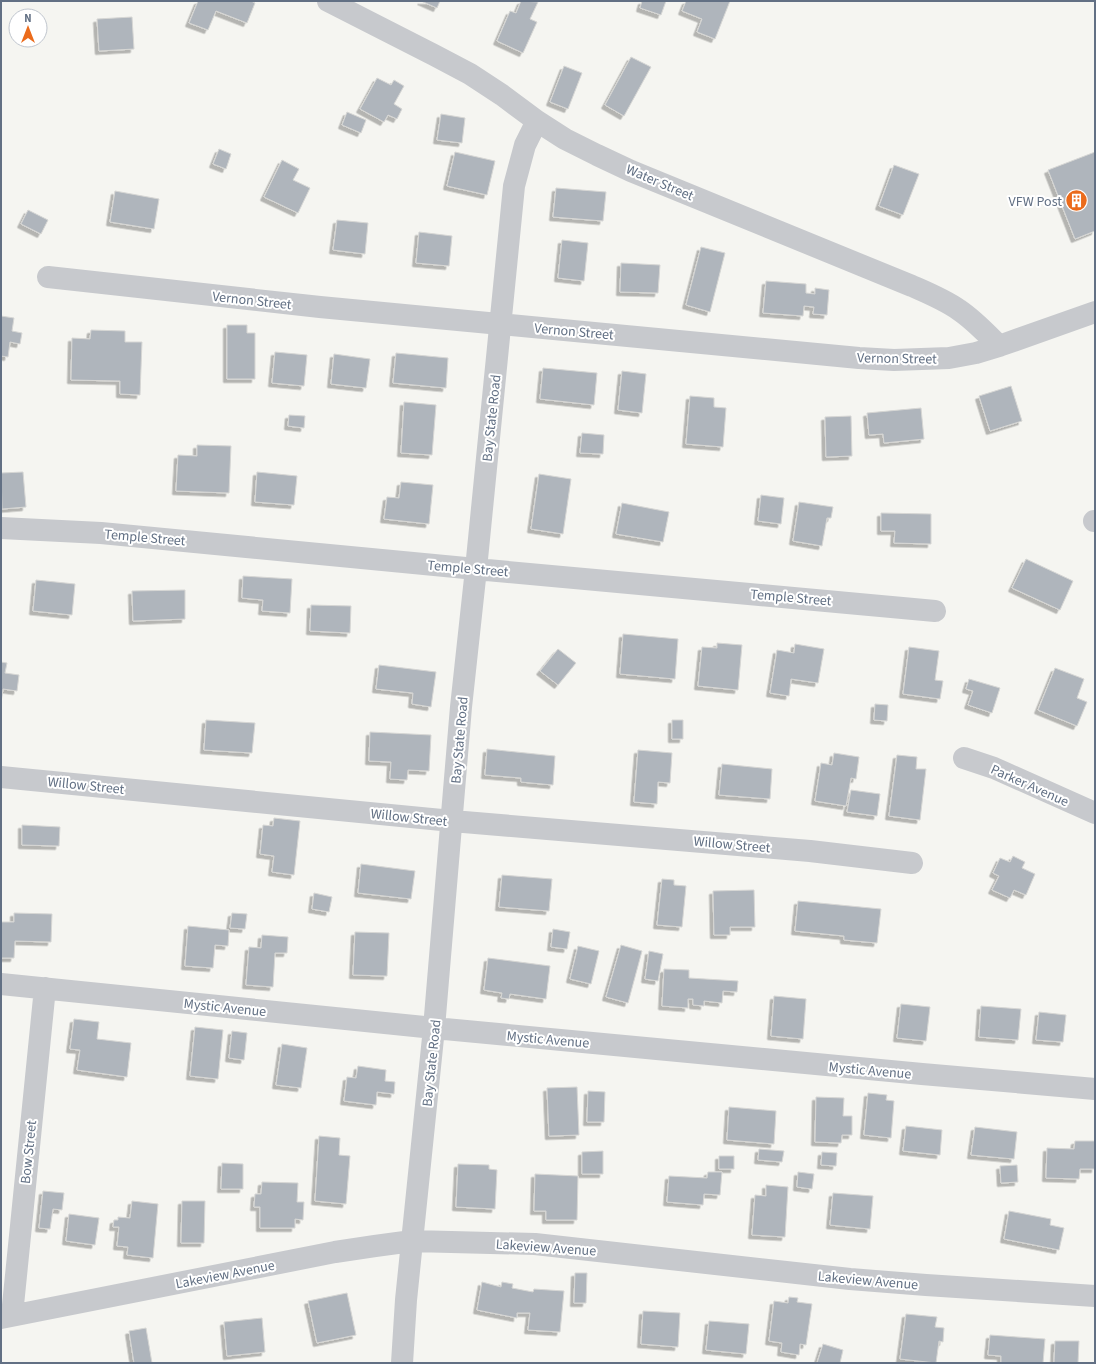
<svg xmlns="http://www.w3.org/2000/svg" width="1096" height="1364" font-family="'Source Sans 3',sans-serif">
<defs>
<filter id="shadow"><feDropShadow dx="-3.5" dy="3.5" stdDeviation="0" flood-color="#0004"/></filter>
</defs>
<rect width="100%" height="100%" fill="#f5f5f1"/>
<path fill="#afb5bc" stroke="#d6d6d4" filter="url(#shadow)" d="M198,1H251L255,3L247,23L216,11L208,30L189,23Z
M421,1H440L437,8Z
M521,1L538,2L530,19L537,22L523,53L497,41L510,11L516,13Z
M642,1H666L661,15L640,8Z
M686,1H730L715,39L697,32L702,19L682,11Z
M132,17L134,49L99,51L97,19Z
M631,57L651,67L624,116L605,105Z
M564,66L582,73L568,109L550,102Z
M377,78L391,85L394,80L404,86L394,104L402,109L397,119L388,115L384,122L360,109Z
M347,112L366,120L361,133L342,125Z
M441,114L465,118L462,143L437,140Z
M219,149L231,154L226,169L213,164Z
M455,152L495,161L487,195L447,186Z
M1095,152V231L1075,239L1048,170Z
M282,160L299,169L293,180L310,188L298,213L264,197Z
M894,165L919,174L903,215L879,206Z
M556,188L606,192L603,221L553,217Z
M115,191L159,199L154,229L110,222Z
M28,210L48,220L41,234L21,224Z
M337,220L368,223L365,254L333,250Z
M419,232L452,236L449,266L416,263Z
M562,240L588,243L584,281L558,278Z
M701,247L725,253L710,312L686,305Z
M621,263L660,265L658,293L620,292Z
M766,281L806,284V293L815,294V288L829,290L827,315L813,314L814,307L804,306L803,316L763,313Z
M1,316L14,318L12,331L22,333L20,344L10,342L8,357L1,356Z
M227,325H247V333H255V379H227Z
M91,330L125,331V342H142L140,395L120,394V381L71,380L72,338L90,339Z
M275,352L307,355L304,386L272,383Z
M396,353L448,358L446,388L393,383Z
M334,354L370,359L366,388L331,384Z
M543,368L597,373L594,405L540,399Z
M622,371L646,374L642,413L618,410Z
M1011,386L1022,421L990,431L979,396Z
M690,396L714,398V407L726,408L723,447L686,444Z
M404,402L436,405L432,455L401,453Z
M921,408L924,439L884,443L883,434L869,435L867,413Z
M289,415L305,416L304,428L288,426Z
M851,416L852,456L826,457L825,417Z
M582,433L604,435L603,454L580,453Z
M197,445L231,446L229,493L176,491L178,455L197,456Z
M23,472L26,507L2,509L1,473Z
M257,472L297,476L294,505L255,502Z
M539,474L571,479L563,534L531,529Z
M401,482L433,485L429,524L384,519L387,497L399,498Z
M761,495L784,498L781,524L758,521Z
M799,502L833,507L831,518H827L822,546L793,541Z
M622,503L669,512L663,542L616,534Z
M881,513L931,514V544L894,543L895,531H881Z
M1026,559L1073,581L1060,610L1012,588Z
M243,576L292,579L290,613L262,611L263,600L242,598Z
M36,580L75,584L72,615L33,611Z
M185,590V619L133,621L132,591Z
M311,605L351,606L350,633L310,631Z
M623,634L678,639L675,679L620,674Z
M717,643L742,645L738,690L698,686L702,647L717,648Z
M795,644L824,649L818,683L791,679L789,696L770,693L777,650L794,653Z
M909,647L939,651L935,680L943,681L940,699L903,694Z
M558,649L576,663L558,685L540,671Z
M1,662L7,663L5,673L19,675L17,691L3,689L1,703Z
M379,665L436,672L431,707L412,704L413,693L376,689Z
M1055,668L1084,679L1077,698L1087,702L1077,726L1038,710Z
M969,679L1000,688L992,713L968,705L973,691L966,689Z
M875,704L888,705L887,721L874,720Z
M206,720L255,723L252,753L204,750Z
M672,720H683V739H672Z
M370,732L431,735L429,771L408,770L407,780L390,779L391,762L369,761Z
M487,749L555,756L553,785L521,782V778L485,775Z
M638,750L672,753L670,783L658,782L657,804L634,802Z
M834,753L859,757L856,779L851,778L846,806L815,801L821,763L832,765Z
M897,755L917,757L916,769H926L920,820L889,816Z
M722,764L772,769L770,799L719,795Z
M851,790L880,794L877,816L847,812Z
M274,818L300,821L294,875L272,872L274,856L260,854L263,825L273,826Z
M22,825L60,827L59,846L22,845Z
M1013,856L1025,862L1022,868L1035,874L1026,895L1014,890L1010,898L992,890L999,876L993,873L1000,858L1010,862Z
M361,864L415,871L411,899L358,893Z
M502,875L552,879L549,911L499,907Z
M662,879L674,880V885L686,886L682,927L657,925Z
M754,890L755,927H730V935H714L713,891Z
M314,893L332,897L329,912L312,909Z
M798,901L881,909L877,943L844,940V936L795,931Z
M14,913L52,914L51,942L15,941L14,958H1V922H14Z
M232,913L247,914L245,929L230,928Z
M188,926L229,930L228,946L215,945L213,968L185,966Z
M553,929L570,932L567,949L551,947Z
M355,932L389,933L387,976L353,975Z
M262,935L288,937L287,953H275L273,987L246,985L249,947L261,948Z
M621,945L642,951L628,1003L606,997Z
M578,946L599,951L591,984L570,979Z
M649,951L663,954L658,981L645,979Z
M488,958L550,966L546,999L510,994L509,999L501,998L502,993L484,990Z
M664,969L689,970V978L738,981L737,992L723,991L722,1003L704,1001V1006L693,1005V999H688V1008L662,1006Z
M774,996L806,999L803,1039L771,1036Z
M901,1004L930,1007L926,1041L897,1038Z
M981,1006L1021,1009L1018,1040L979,1037Z
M1039,1012L1066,1015L1063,1042L1036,1040Z
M74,1019L99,1022L97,1039L131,1043L127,1077L77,1070L80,1050L70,1049Z
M195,1027L223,1030L218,1079L190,1076Z
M232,1031L247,1033L244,1060L229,1058Z
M282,1044L307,1048L301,1088L276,1085Z
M358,1066L386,1070L385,1081L395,1082L394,1094L377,1092L376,1105L344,1101L347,1077L356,1078Z
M577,1087L579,1135L549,1136L547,1088Z
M588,1091L605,1092L604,1122H587Z
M868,1093L887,1095L886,1100L894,1101L891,1138L864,1135Z
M816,1097L844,1098L843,1116H852V1135H842L841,1143L815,1142Z
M729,1107L776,1111L774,1144L727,1140Z
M906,1126L942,1130L940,1155L903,1151Z
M975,1127L1017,1132L1014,1159L971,1155Z
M319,1136L340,1138L339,1155L350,1156L346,1204L315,1201Z
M1075,1141H1095V1169H1080L1079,1179L1046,1178L1047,1148L1074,1149Z
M759,1149L784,1151L782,1162L758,1160Z
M603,1151V1174H582V1152Z
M822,1152L837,1153L836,1166L821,1165Z
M719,1156H734V1169H719Z
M222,1163L243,1164V1189H221Z
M458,1164L489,1165V1169L497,1170L495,1209L456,1207Z
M1017,1165L1018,1182L1001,1183L1000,1166Z
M708,1172H722L720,1195L704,1194L703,1205L667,1202L669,1176L707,1178Z
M798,1172L814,1174L812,1189L797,1187Z
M535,1174L578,1176L577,1220H546V1211H534Z
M262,1182L298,1183L297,1202H304L303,1220L295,1219V1228H260V1207H254L255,1194H261Z
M766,1185L788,1187L785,1237L752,1235L755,1195L766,1196Z
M43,1191L64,1193L62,1210L53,1209L50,1229L39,1228Z
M833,1193L873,1196L870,1229L830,1225Z
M132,1201L158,1204L153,1258L127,1255L128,1247L117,1246L119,1227H113L114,1220H118V1217L130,1218Z
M182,1201H205L204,1243H181Z
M1009,1211L1051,1219L1050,1225L1064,1228L1059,1250L1004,1239Z
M69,1214L99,1218L95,1245L66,1241Z
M575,1273H587L586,1303H574Z
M482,1282L501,1287L502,1282L513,1284L512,1288L533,1292L534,1289L564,1291L560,1332L528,1330L530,1313H517V1318L477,1310Z
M347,1293L356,1335L317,1343L308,1301Z
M789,1297L798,1298L797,1302L812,1304L806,1345L800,1344L799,1355L781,1352L782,1343L769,1341L774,1301L788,1303Z
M643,1311L680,1313L678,1347L641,1344Z
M906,1314L937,1317L935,1327L944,1328L943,1342L939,1341L936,1363L900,1359Z
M262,1318L265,1352L227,1356L224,1322Z
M709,1321L749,1324L746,1354L706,1350Z
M146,1328L152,1363H134L129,1331Z
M990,1335L1045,1339L1043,1363H1001V1356L988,1355Z
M1055,1341H1079L1078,1363H1054Z
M823,1344L843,1350L840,1363H817Z"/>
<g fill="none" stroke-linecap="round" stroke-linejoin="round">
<path stroke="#c7c9cd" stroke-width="22" d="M328,1L434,55L470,74L502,95L537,121L565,139L597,155L631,171L912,286C928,293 945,300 959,310C974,320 987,334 999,346
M48,277L320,307L859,358L894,360L949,358L976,353L999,346L1095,312
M1094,521H1095
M1,528L101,533L476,569L935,611
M964,758L994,768L1095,813
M1,777L452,821L810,851L912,863
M1,984L434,1028L922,1074L1095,1089
M12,1315L45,988
M1,1318L335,1252L375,1246L412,1241L535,1244L850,1279L926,1285L1095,1296
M402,1363L406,1300L434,1028L461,707L476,569L514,186L525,145L537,121"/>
</g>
<defs>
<symbol id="building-disc" viewBox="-11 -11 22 22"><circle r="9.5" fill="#eb6b1b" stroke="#fff"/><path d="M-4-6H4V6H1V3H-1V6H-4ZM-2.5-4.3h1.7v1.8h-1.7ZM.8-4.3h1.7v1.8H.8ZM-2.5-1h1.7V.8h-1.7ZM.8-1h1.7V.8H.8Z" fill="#fff"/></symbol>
</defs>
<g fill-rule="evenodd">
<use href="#building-disc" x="1064" y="188" width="25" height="25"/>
</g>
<g text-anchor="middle" stroke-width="4" stroke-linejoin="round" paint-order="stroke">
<g font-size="14" fill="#627084" stroke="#fff">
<text transform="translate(660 182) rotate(23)" y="5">Water Street</text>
<text transform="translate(252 300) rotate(6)" y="5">Vernon Street</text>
<text transform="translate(574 331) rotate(5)" y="5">Vernon Street</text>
<text transform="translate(897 358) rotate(1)" y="5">Vernon Street</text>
<text transform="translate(491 418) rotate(-84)" y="5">Bay State Road</text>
<text transform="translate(145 537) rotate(5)" y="5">Temple Street</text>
<text transform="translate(468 568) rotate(5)" y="5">Temple Street</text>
<text transform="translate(791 597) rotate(5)" y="5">Temple Street</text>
<text transform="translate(459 740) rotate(-85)" y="5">Bay State Road</text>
<text transform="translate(86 785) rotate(6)" y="5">Willow Street</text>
<text transform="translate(1030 785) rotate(24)" y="5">Parker Avenue</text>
<text transform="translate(409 817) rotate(6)" y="5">Willow Street</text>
<text transform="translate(732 844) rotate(5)" y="5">Willow Street</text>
<text transform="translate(225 1007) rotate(6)" y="5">Mystic Avenue</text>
<text transform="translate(548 1039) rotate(5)" y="5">Mystic Avenue</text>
<text transform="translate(431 1063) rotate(-84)" y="5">Bay State Road</text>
<text transform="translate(870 1070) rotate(5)" y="5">Mystic Avenue</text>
<text transform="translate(28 1152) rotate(-84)" y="5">Bow Street</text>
<text transform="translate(546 1247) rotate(4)" y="5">Lakeview Avenue</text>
<text transform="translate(225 1274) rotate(-11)" y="5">Lakeview Avenue</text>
<text transform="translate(868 1280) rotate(5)" y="5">Lakeview Avenue</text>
</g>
<g font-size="14" fill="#627084" stroke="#fff" text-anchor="end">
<text x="1062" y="206">VFW Post</text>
</g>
</g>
<rect width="1096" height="1364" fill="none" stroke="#627084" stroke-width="4"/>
<g transform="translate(28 28)"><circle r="19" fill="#ffffff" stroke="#c0c6ce"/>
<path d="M0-3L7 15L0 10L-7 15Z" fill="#eb6b1b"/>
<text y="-6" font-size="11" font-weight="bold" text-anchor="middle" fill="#627084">N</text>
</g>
</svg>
